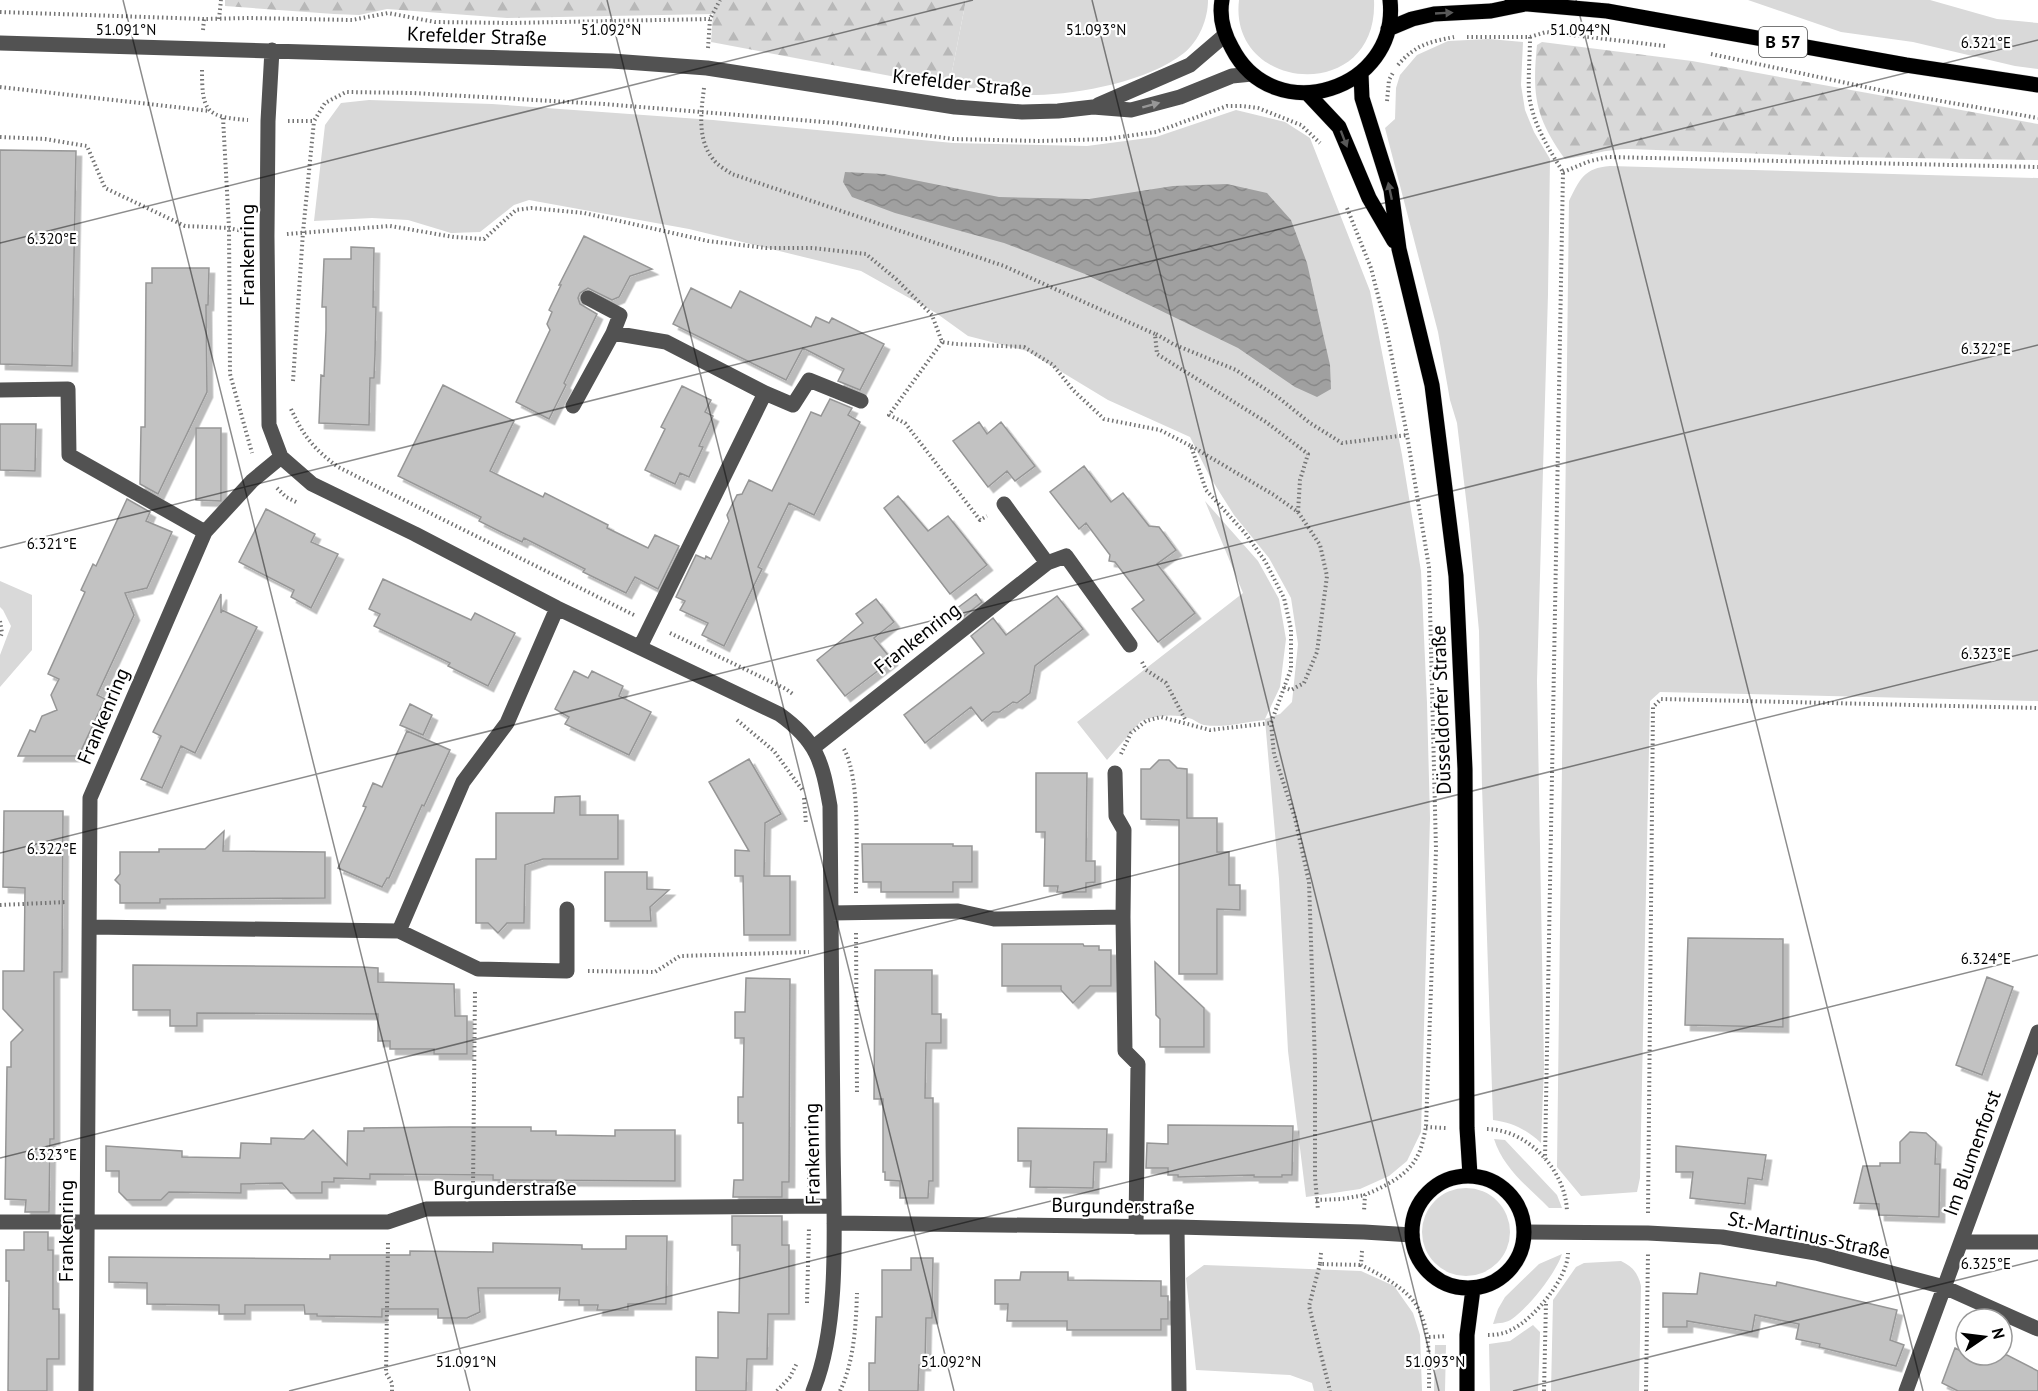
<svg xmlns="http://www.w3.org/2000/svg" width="2038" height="1391" font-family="'PT Sans',sans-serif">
<defs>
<pattern id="forest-firs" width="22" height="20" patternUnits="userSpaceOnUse" patternTransform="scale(1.5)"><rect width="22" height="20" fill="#d9d9d9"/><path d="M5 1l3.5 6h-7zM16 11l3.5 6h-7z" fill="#b8b8b8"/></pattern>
<pattern id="water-waves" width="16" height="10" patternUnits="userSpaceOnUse" patternTransform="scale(1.5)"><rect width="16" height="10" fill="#a0a0a0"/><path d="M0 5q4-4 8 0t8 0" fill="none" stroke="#888"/></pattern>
<filter id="shadow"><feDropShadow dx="5.5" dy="5.5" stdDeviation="0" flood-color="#0004"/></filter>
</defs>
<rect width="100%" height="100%" fill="#fff"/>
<path fill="#d9d9d9" d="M966,0H1208C1208,19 1199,41 1184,53C1149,81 1080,94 1036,95C1021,95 1005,91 990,89C976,88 963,88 949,87Z
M1239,0H1374C1379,105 1228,93 1239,0Z
M1748,0H1930L1997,19L2038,23V69L2015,66L1913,42L1841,32Z
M1489,39L1523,42L1521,85L1525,110L1534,132L1550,159L1548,294L1537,681L1544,1067L1541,1143C1526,1129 1513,1123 1493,1120L1482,786L1479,631L1469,524L1457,423L1450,400L1438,332L1385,128L1395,119L1396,88L1400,75L1417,55L1448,41Z
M369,100L492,104L713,120L953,143L1087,146L1156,137L1236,110L1285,122L1310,138L1370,291L1402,455L1421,571L1427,703L1430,818L1421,1132L1407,1161L1389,1176L1360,1189L1306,1197L1288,1051L1279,879L1265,720C1245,722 1224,728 1204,725C1200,724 1196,721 1192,719C1175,713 1157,715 1141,721L1107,760L1077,722L1243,593L1205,501L1258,561L1279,599L1286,639L1280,687L1265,719L1280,714L1292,702L1298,644L1291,598L1269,558L1234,515L1210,477L1190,437L1108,400L1027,351L968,336L936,313L861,271L689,229L529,200L514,205L480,232L451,233L408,220L372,218L314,221L325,125L341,103Z
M1610,166L2038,178V701L1660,692L1650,701L1640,1178L1637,1192L1581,1196L1557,1167L1569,201C1580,179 1584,168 1610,166Z
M0,581L32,595V650L0,687V655L11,626L3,610L0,607Z
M1494,1139L1505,1140L1557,1195L1562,1208H1549C1528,1187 1503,1168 1494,1139Z
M1422 1232a44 44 0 1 1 88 0a44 44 0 1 1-88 0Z
M1562,1254C1556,1273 1529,1307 1512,1319C1507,1323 1499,1323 1493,1324L1498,1309L1505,1297L1539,1264Z
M1621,1261C1633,1267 1638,1273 1641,1286L1639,1391H1551L1553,1300L1576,1267L1584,1263Z
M1204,1265L1361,1271L1394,1286L1413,1313L1420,1335L1422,1391H1314L1312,1383L1290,1375L1196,1370L1186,1278Z
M1533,1325L1540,1332L1538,1391H1490L1489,1344L1510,1341Z
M1435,1345H1446L1445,1391H1434Z"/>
<path fill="url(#forest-firs)" d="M225,0H966L949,87L711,42L713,14L507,18L387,9L359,15L334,14L225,6Z
M1542,42L1692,61L2038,124V160L1844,157L1629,149C1606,149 1587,156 1565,159C1535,117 1532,95 1537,45Z"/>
<path fill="url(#water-waves)" d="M845,172L884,174L999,197L1089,199L1173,186L1227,184L1267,193L1291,220L1307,263L1330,365L1331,389L1317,397L1295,387L1238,348L1085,274L1004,243L895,213L852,197L843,182Z"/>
<path fill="#c2c2c2" stroke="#969696" stroke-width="1.5" filter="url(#shadow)" d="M0,150L76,151L72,366L0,364Z
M584,236L652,269L630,276L619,297L612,300L588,288L580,293L578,298L580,304L597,314L564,383L566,385L549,419L516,402L550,330L547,324L552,312L549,310L561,285H559Z
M351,247L374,248L373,307H376L375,354L374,378H370L369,425L319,423L321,375L324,376L326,330V307H322L324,259H351Z
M152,268H209L208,305H206L207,392L158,494L140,484L141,427H145L146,283H152Z
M691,288L731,308L740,291L811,327L816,317L829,323L832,318L884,344L860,390L838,381L844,369L803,348L786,380L673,324Z
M443,385L514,421L490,471L543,497L545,493L608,525L607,528L648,548L655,535L679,546L658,589L635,577L626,593L583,572L585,569L524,538L522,542L501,532L479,521L481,517L398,476Z
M682,386L711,400L705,412L713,416L699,446L703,447L689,477L680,473L675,484L645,470L665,429L661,427Z
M830,399L852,408L848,415L860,422L814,515L789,503L758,567L762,569L724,646L702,635L708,623L680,610L685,601L676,597L696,555L705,559L706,556L711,559L729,521L727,515L737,495L742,494L749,480L772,491L811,412L821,416Z
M979,422L987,434L1001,422L1035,466L1015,481L1007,471L988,487L953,441Z
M0,424H36L35,471L0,470Z
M196,428H221V501L196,500Z
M1084,466L1111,502L1123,493L1149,526L1159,527L1176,550L1157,564L1195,613L1158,642L1132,609L1144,600L1115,562L1109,561L1110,555L1086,523L1079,529L1050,492Z
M898,496L928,531L948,516L987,565L950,594L884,508Z
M127,499L150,512L146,521L172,532L147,588L125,593L134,615L97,695L105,699L80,753L86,756H18L30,730L35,732L42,716L57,710L51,695L59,679L48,674L85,592L81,590L93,564L96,566Z
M266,509L315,534L311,542L338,554L311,608L291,597L294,590L239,562Z
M383,579L471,620L475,613L515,633L488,686L448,666L450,663L374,626L380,614L369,609Z
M221,594V613L222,610L257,627L195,753L181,746L162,788L141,779L161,736L153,732Z
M976,594L982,602L959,620L952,612Z
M1057,596L1083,629L1035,666L1030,693L1017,703L1013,702L999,712H993L982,721L971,707L925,743L904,715L984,653L971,636L993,618L1006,635Z
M876,599L894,622L874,638L892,660L845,696L817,660L863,623L856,614Z
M574,671L588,678L592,671L623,686L619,696L651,712L629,755L565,724L569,717L555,709Z
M410,704L432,715L423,735L400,725Z
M407,731L450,750L424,806L422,805L389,878H387L382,887L338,868L366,807L363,806L373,783L382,787Z
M749,759L781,814L765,823L764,876H790V935H744L743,876H735V850L749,851L709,782Z
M1159,760H1169L1177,768L1187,769V818H1217V852H1229V885H1240V910L1217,909V974H1179V820L1141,819V769H1150Z
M1036,773H1087L1086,861H1095V882L1086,883V892H1057L1058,886H1044L1045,832H1036Z
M580,796V815H618V859H543L525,865L524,923H507L498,933L488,923H476V859H496V813H554L555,797Z
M4,811H63L62,972H54V1139H50L49,1212H25L26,1200L5,1199L7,1067H11V1042L23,1030L3,1009V971H24L25,888L3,887Z
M224,831L223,851L325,852V898L160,899V903H120V885L115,880L120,874V852H159V849H205Z
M862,844H953V846H972V882H953V892H881V882H863Z
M605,872H647V889L669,890L650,907L651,921H605Z
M1688,938L1783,939V1027L1685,1025Z
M1002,944H1083L1084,946H1099V950H1111V986H1090L1073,1003L1061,990V986H1002Z
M1155,962L1204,1008V1047H1160V1019L1156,1015Z
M133,965L362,967L378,968V982L454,984L455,1016H467V1054H434V1049H390V1041H378V1014L197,1013V1026H170V1010H133Z
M875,970H932V1014H941V1043H926L925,1098H933V1181H929L928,1198H900V1181L885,1180V1172H883V1099H874Z
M1987,977L2013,987L1982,1075L1956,1065Z
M746,978L790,979L789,1182H782V1197H733L734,1180H743V1123H738V1097H743L744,1038H735V1012H745Z
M1168,1125L1293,1126L1292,1175H1282V1177H1254V1175L1178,1177V1175H1168V1168H1146L1147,1143L1168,1144Z
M451,1127H531V1131H556V1135L615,1136V1130H675V1181L493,1180V1175L370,1174V1179L334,1178V1182H322V1193H291L282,1183L241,1184V1193L169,1192L161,1200H127L119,1192V1171H106V1146L182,1151V1157L240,1158L241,1143L271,1144V1138L304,1139L313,1130L347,1165L348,1131H364V1128Z
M1018,1128L1107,1129L1106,1162H1094L1093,1188L1030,1187L1031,1161H1018Z
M1910,1132L1926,1133L1936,1142L1935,1164H1940L1939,1217L1879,1215V1204L1854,1203L1863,1166H1880V1163H1900V1142Z
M1676,1146L1766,1155L1762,1180L1748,1178L1745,1204L1690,1198L1693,1172H1676Z
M732,1216H782V1245H789V1314H768L767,1359H747L746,1391H696V1357L718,1358V1312L739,1313L740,1245H732Z
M24,1232H48V1250H53V1309H59V1359H47V1391H8L9,1281H6V1250H24Z
M626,1236H667L666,1304H628V1310H597L598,1305H579V1300H559L560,1288H478L480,1312L467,1318H438V1309H382V1317L317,1316V1314H305L304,1305H245V1314H219V1305L147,1304V1283L109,1282V1257L330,1259V1255H410V1251L493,1252V1243L582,1245V1249H626Z
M911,1258H933L932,1318H926L925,1365H919L918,1391H869V1363H875L876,1317H882V1270H911Z
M1021,1272H1068V1280L1161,1281V1296H1168V1319H1161V1330H1067V1321H1007L1008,1304H995V1280H1020Z
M1700,1273L1776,1286L1777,1282L1897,1310L1890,1340L1904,1345L1896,1366L1819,1347L1820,1344L1796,1339L1799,1324L1755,1315L1752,1332L1687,1321V1327H1663V1293L1697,1294Z
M1955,1348L1983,1362L1987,1355H2007L2038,1371V1391H1958L1942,1383Z"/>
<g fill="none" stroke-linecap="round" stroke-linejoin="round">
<defs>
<path id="major" d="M1222,0C1219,17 1224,34 1232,48C1274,130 1400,90 1390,0
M1512,0L1528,4L1607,11L1906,65L2038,85
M1388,29L1412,19L1434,14L1491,11L1525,4
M1361,74L1362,98L1391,190L1399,249L1432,385L1456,576L1465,769L1467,1128L1470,1175
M1308,94L1339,127L1369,198L1394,241
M1412 1232a56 56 0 1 1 112 0a56 56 0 1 1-112 0Z
M1467,1391V1335L1473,1289"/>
</defs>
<use href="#major" stroke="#dbdbdb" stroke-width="16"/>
<path stroke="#747474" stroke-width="4" stroke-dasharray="1.5 3" stroke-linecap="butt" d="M0,12L204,19
M219,19L221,0
M203,30L204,19L249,18L352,20L388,13L435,22L511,23L710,19
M1467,37H1530L1546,32L1665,46
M1530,37C1530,56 1528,75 1529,94C1532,122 1548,148 1563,172L1545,1159
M708,48L710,19L720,0
M1711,54L1884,91L2038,118
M1398,65C1415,45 1429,42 1454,37
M202,70C202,112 206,117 248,120
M0,87L210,111
M704,88C701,112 697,139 713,159C717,165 726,170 732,174L1004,266L1155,334L1157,354L1266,422L1308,454L1300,480L1298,512
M1387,101L1389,80L1394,71
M223,118L229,228L230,374L252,453
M288,121H314L325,103L346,92L413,93L604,104L836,123L953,139L1039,141L1106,139L1156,132L1227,106H1242L1258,108L1301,125L1320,143
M0,137L45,139L87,146L105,188L185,226L229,228L247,232
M1563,172L1590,161L1608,157L2038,167
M1347,208L1371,268L1386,327L1407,435L1429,567L1436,850L1426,1127C1424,1136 1422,1147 1418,1155C1408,1176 1385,1186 1365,1195L1364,1211
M287,234L390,226L454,237L484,239L516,210L531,208L584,213L708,241L766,248H812L866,254L896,279L932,315L942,342L955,344L1024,347L1053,365L1073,390L1104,419L1160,430L1191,446L1206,490L1245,533L1265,561L1284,598L1291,629V669L1271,723L1274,754L1295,818L1309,882L1315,1062V1177L1318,1210
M1156,334L1173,344L1236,370L1279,398L1310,423L1342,443L1407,435
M942,342L889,415L905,423L980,520L987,516
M293,381L303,232L314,121
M291,409C304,437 314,449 338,467L634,615
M1191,446L1274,495L1298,512L1320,545L1327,576L1317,652L1304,683L1291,690L1283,687
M277,488L286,497L298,503
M0,621L2,633L0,638
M670,633L786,689L794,695
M1142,662L1146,670L1166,683L1186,721
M737,720L774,751L803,791
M844,749C861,780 856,856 856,893
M1121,754L1131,733L1146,721L1161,717L1210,730L1271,723
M804,798L806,824
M0,905L67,902
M856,933L857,1094
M588,971L655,972L680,956L809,952
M1426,1127L1446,1128
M1487,1129C1529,1130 1566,1171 1567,1212
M809,1164V1187
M473,1187L475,990
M1316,1200L1342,1199L1365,1195
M1648,1213L1653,707L1661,699L2038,708
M388,1243L386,1373L392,1383V1391
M1362,1251L1361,1265C1377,1273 1396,1283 1409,1296C1432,1319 1429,1361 1429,1391
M1321,1253L1320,1264L1361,1265
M1320,1264L1309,1306L1330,1391
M807,1303L809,1227
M1488,1335C1496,1335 1503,1334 1511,1330C1534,1319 1568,1278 1568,1253
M1429,1337L1447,1336
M777,1391L790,1377L797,1363
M840,1391C854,1362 856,1325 857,1293
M1544,1391L1546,1302
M1646,1391L1648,1254"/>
<path stroke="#525252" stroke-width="15" d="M0,43L612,61L707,68L955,107L1022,112L1058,111L1093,107L1131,110L1180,97L1232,76L1252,74
M272,50L268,121L267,236L269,425L281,457L312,484L415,534L557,608L779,714C817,741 822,761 830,806C831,915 832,1024 833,1134C833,1210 842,1321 813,1391
M1098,105L1190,65L1225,35
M588,298L620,315L613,333L666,342L765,393L640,647
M0,390L68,389L69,455L205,532
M765,393L793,405L809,380L861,401
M573,406L613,333
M1004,504L1047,563
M557,608L507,723L463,782L399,931L478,969L567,971V909
M814,747L1047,563L1066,556L1130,645
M831,913L958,911L994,919L1123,917L1124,830L1116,816L1115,773
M1123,917L1125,1051L1138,1064L1136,1227
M90,927L399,931
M0,1222H388L426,1209L833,1206
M834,1223L1177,1227L1364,1232L1412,1235
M1177,1227L1179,1391
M1525,1232L1648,1233L1722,1237L1816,1253L1944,1287L2038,1329
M1962,1242H2038
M86,1391L90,798L205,532L252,481L281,457
M1906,1391L2038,1032"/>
<use href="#major" stroke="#000" stroke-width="15"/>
</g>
<defs><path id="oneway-solid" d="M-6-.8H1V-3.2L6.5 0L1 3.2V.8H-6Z" transform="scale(1.5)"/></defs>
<g fill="#595959">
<use href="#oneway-solid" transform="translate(1444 13) rotate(-3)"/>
<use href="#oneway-solid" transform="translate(1344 139) rotate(69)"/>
<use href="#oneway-solid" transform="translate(1390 191) rotate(-102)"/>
</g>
<use fill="#979797" href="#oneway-solid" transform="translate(1151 105) rotate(-15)"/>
<path fill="none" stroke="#000" stroke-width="1.5" stroke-opacity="0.45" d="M123,0L470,1391M607,0L954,1391M1092,0L1439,1391M1576,0L1923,1391M0,243L973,0M0,548L2038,40M0,853L2038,345M0,1158L2038,650M289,1391L2038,955M1513,1391L2038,1260"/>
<g text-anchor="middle" stroke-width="4.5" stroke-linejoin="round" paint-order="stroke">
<rect fill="#fff" stroke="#4c4c4c" stroke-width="1.5" x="1759" y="27" width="48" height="30" rx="4.5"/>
<g font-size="18" font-weight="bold" fill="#000">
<text x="1783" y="48">B 57</text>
</g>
<g font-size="20" fill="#000" stroke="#fff">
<text transform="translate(477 36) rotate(2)" y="7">Krefelder Straße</text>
<text transform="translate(962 83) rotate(6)" y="7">Krefelder Straße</text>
<text transform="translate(247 255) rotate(-90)" y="7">Frankenring</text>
<text transform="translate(917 638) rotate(-38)" y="7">Frankenring</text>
<text transform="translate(1441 710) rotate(-92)" y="7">Düsseldorfer Straße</text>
<text transform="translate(103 716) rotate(-67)" y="7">Frankenring</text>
<text transform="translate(1972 1153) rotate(-70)" y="7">Im Blumenforst</text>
<text transform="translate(812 1154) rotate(-91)" y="7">Frankenring</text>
<text x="505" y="1195">Burgunderstraße</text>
<text transform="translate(1123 1206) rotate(1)" y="7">Burgunderstraße</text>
<text transform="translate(66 1231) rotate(-90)" y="7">Frankenring</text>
<text transform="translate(1809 1235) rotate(12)" y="7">St.-Martinus-Straße</text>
</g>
</g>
<g font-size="15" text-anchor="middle" fill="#000" stroke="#fff" stroke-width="4.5" stroke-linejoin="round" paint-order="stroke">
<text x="126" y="35">51.091°N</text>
<text x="611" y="35">51.092°N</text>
<text x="1096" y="35">51.093°N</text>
<text x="1580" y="35">51.094°N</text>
<text x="1986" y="48">6.321°E</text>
<text x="52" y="244">6.320°E</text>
<text x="1986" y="354">6.322°E</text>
<text x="52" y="549">6.321°E</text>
<text x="1986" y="659">6.323°E</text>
<text x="52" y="854">6.322°E</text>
<text x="1986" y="964">6.324°E</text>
<text x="52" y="1160">6.323°E</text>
<text x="1986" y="1269">6.325°E</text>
<text x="466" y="1367">51.091°N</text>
<text x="951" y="1367">51.092°N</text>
<text x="1435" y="1367">51.093°N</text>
</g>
<g transform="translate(1984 1337) rotate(76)"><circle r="28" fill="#ffffff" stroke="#999999" stroke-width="1.5"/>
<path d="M0-4.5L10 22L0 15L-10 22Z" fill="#000000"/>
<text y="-9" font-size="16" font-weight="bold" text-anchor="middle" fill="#000000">N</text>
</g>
</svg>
